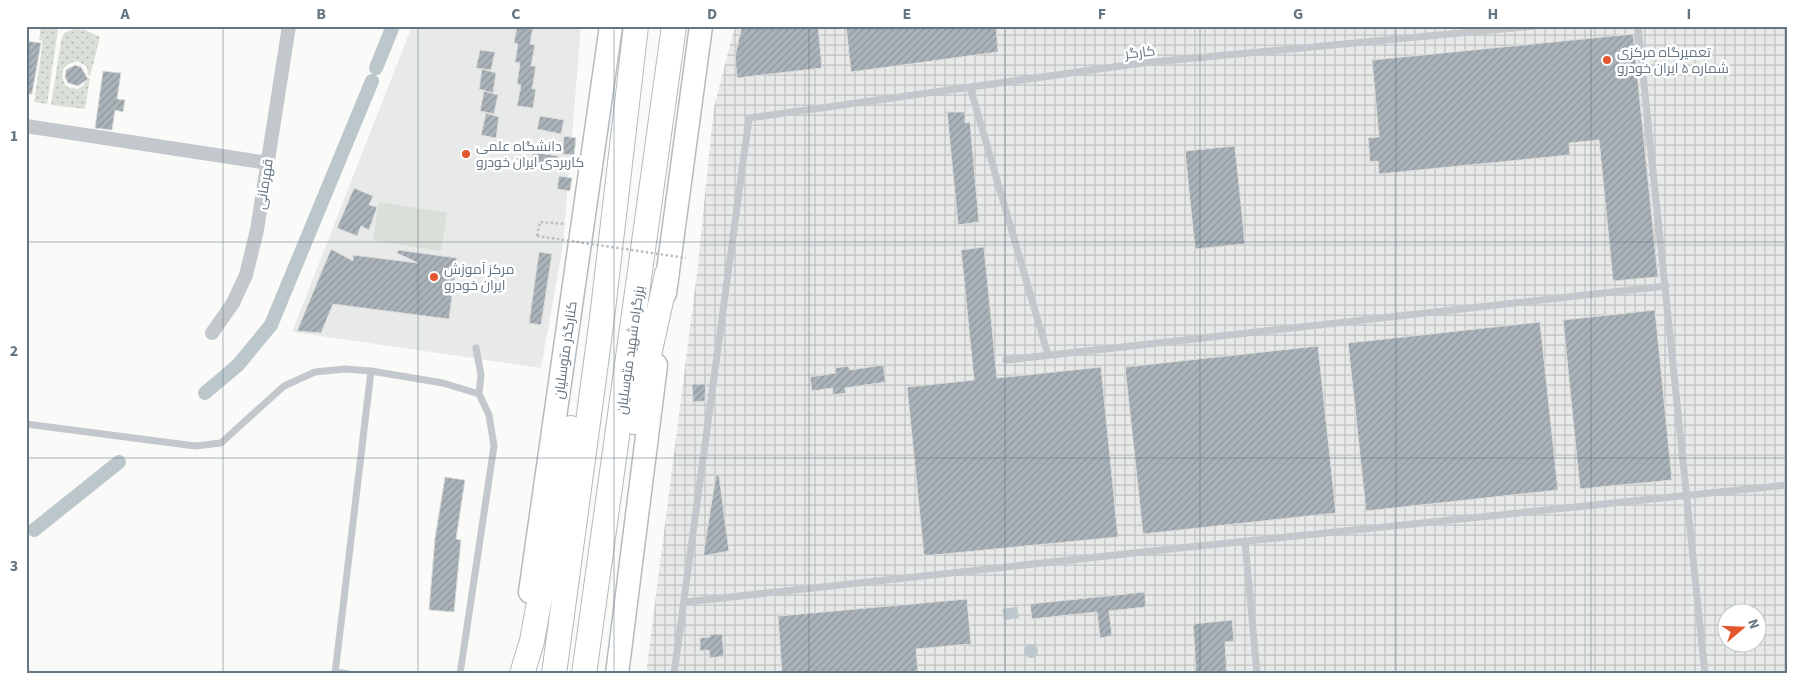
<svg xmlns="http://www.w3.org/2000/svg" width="1814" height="700" font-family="'Source Sans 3',Cairo,sans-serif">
<defs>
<pattern id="industrial-grid" width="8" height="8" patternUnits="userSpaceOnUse" patternTransform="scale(1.25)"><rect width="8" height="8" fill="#e8e9e9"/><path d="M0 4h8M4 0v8" fill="none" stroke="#c0c1c2"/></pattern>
<pattern id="grass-dots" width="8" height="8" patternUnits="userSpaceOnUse" patternTransform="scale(1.25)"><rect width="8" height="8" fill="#dadfd7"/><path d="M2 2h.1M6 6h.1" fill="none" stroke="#b4b9b4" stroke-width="1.8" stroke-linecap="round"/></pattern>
<pattern id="building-hatch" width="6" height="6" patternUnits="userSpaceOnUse" patternTransform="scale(1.25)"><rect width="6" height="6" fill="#aab3b9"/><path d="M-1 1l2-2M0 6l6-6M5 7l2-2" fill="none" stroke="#8e969c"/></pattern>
</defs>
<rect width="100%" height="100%" fill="#fafaf8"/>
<path fill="#e8e9e9" d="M412,26H581L563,246L541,368L292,332Z"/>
<path fill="url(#industrial-grid)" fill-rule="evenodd" d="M735,26H1788V674H646L697,273L714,107ZM1726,612H1756V642H1726Z"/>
<path fill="url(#grass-dots)" d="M41,26L58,29L47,104L34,102L43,41L39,40Z
M74,29L85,30L100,37L90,76L88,75L87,67L78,61C62,64 58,74 67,87L78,89L83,86L88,78H90L85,109L51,105L61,41L64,33Z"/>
<path fill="#dadfd7" d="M379,202L447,213L441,251L373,240Z"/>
<path fill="#bbc7cb" d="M1017,607L1019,618L1004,620L1002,609Z
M1024 651a7 7 0 1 1 14 0a7 7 0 1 1-14 0Z"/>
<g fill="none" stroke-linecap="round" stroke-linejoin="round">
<path stroke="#bbc7cb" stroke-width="14" d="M376,68L393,26
M205,393L238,365L271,325L372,81
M34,530L119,462"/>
</g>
<path fill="url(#building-hatch)" stroke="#dcdcda" d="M517,26H533L530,44L535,45L531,66H536L532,89H536L533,108L517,106L521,85L517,84L520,63L515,62L518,44L514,43Z
M742,26H777V28L818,26L822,68L737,78L735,56Z
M846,26H996L998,52L851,72Z
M1633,34L1658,277L1613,281L1599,140L1569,143L1570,155L1379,174L1378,161L1370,162L1368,138L1379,137L1372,60Z
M27,41L41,43L32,94H26Z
M480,50L495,52L491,70L476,68Z
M75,65L81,67L88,79L78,86L68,83L65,77L66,70Z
M482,69L496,73L493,93L479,89Z
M103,71L121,73L117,99L125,100L123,112L115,110L112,130L95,128Z
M484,91L498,95L494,114L480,111Z
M947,112H965V123L970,122L979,222L958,225Z
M486,113L499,117L496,138L481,135Z
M540,116L564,120L561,134L537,129Z
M564,136L576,138L574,155L562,154Z
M1235,146L1245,244L1195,249L1185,151Z
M533,152L558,156L556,167L531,163Z
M559,176L572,178L570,191L557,189Z
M354,188L373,196L369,205L377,207L369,230L361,226L357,236L337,228Z
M984,247L997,378L1101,367L1118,537L924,556L907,387L974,380L961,250Z
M331,249L353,261V255L418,263L397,253L398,250L457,258L449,319L333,304L321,333L297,331Z
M539,252L552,254L541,325L529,323Z
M1655,310L1672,480L1580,489L1563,320Z
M1540,322L1558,490L1366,511L1348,343Z
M1318,346L1336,513L1143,534L1125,367Z
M883,365L886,382L845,388L846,393L832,395L833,388L812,391L810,377L836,373L835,368L848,366L850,370Z
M692,384H706L705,401L693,402Z
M716,475H719L729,551L703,556Z
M445,477L465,480L456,539L461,540L454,612L429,610L435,538Z
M1145,592L1146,607L1109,611L1112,636L1100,638L1097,612L1032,619L1030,604Z
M967,599L971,644L916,649L918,671L888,674H782L778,616Z
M1232,620L1234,641L1225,642L1227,674H1196L1193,624Z
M710,634H722L724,656L710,658L709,650L700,651V638L710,637Z"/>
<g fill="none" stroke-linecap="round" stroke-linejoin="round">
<defs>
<path id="primary" d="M665,293L701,26
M530,592L611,26
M617,674L656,365"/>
<path id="trunk" d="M634,422L667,274
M522,674L532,641L571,428
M554,674L602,318L636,26
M584,674L674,26"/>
</defs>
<use href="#primary" stroke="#b5babe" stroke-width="25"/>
<use href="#trunk" stroke="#b4b9bd" stroke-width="26"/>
<path stroke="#bbbfc2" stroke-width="2.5" stroke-dasharray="2.5 2.5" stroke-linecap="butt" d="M537,236L540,222L566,224"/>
<path stroke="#c3c8cc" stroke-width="7" d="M1638,26L1705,674
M970,87L1048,355
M476,348L481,375L479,394
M1006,360L1666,286
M26,424L195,446L221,443L284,386L315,372L345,369L371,371L443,383L479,394L489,415L494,446L460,674
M1245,541L1257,674
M685,602L1180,548L1788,485
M335,672L349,674
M335,674L371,371
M674,674L749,118L1142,63L1535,26"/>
<path stroke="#c3c8cc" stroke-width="14" d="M26,126L268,163
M212,333L233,303L246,275L257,230L289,26"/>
<use href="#primary" stroke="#fff" stroke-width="22"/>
<use href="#trunk" stroke="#fff" stroke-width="24"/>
<path stroke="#bbbfc2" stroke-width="2.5" stroke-dasharray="2.5 2.5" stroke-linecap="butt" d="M537,236L686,258"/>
</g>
<path fill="none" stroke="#657683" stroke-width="1" stroke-opacity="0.55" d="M223,26V674M418,26V674M614,26V674M809,26V674M1005,26V674M1200,26V674M1396,26V674M1591,26V674M26,242H1788M26,458H1788"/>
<g fill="#e4572e" stroke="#fff" stroke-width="2">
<circle cx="1607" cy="60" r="5"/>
<circle cx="466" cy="154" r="5"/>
<circle cx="434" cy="277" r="5"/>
</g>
<g text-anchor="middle" stroke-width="5" stroke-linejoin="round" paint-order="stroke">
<g font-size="14" fill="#657683" stroke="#fff">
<text transform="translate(1140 52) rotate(-7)" y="5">کارگر</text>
<text transform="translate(264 184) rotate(-81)" y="5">قهرمانی</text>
<text transform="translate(565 350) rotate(-82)" y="5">کنارگذر متوسلیان</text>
<text transform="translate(630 350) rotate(-82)" y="5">بزرگراه شهید متوسلیان</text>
</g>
<g font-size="14" fill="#657683" stroke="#fff" text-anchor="start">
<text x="1617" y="57">تعمیرگاه مرکزی<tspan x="1617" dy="16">شماره ۵ ایران خودرو</tspan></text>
<text x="476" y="151">دانشگاه علمی<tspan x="476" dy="16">کاربردی ایران خودرو</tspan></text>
<text x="444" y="274">مرکز آموزش<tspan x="444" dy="16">ایران خودرو</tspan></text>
</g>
</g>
<rect width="1814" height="700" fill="none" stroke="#ffffff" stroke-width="55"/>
<g transform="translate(1742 628) rotate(71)"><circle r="24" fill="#ffffff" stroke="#c1c8cd"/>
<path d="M0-4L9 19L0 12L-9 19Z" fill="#e4572e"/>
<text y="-8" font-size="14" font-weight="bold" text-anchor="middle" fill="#657683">N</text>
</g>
<rect x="28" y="28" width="1758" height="644" fill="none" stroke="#657683" stroke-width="2"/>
<g font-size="16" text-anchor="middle" font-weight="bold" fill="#657683">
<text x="125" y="19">A</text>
<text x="321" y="19">B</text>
<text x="516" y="19">C</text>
<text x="712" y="19">D</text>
<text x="907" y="19">E</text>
<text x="1102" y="19">F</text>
<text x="1298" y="19">G</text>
<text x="1493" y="19">H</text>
<text x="1689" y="19">I</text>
<text x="14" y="141">1</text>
<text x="14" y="356">2</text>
<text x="14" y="571">3</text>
</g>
</svg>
